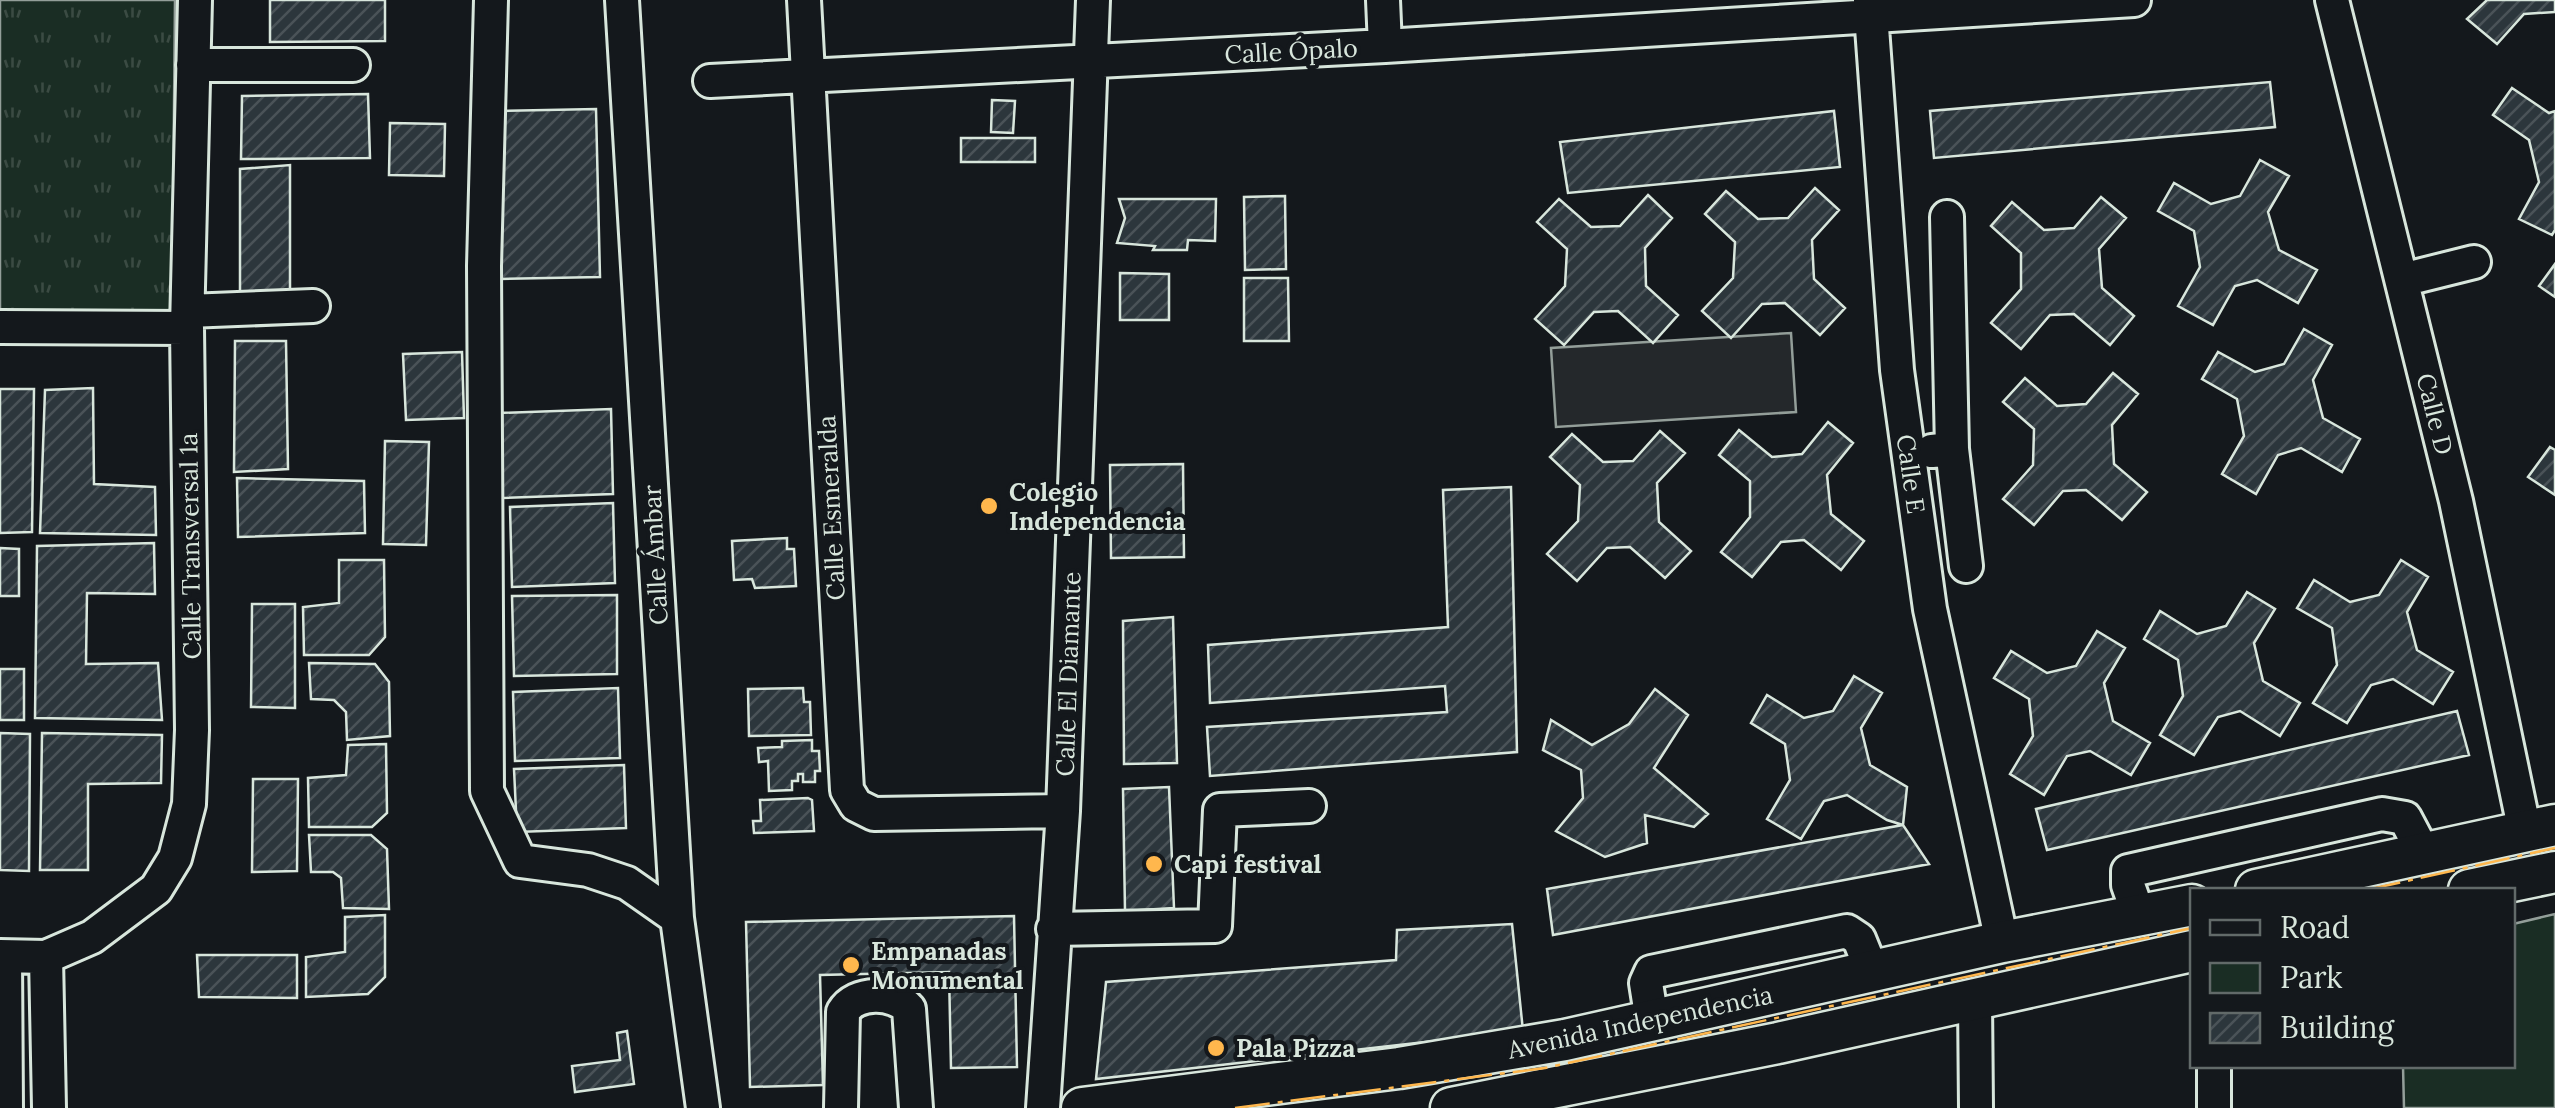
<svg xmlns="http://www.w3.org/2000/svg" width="2555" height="1108" font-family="Lora,serif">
<defs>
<pattern id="grass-tufts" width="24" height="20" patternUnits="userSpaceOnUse" patternTransform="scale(2.5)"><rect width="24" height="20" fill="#1a2d24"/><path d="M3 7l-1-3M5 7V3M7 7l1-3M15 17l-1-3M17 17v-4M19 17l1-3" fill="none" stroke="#3b4b43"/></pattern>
<pattern id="building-hatch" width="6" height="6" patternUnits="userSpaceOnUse" patternTransform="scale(2.5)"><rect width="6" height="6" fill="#2c363c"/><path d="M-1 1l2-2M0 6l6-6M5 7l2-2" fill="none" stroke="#4a5358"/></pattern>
</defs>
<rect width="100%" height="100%" fill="#14181c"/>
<path fill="url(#grass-tufts)" stroke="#939e99" stroke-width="2.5" d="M0,0H175L172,320L0,323Z"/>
<path fill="#1a2d24" stroke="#939e99" stroke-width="2.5" d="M2555,914V1108H2404L2403,1066H2512L2513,924Z"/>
<path fill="#24282b" stroke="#939e99" stroke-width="2.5" d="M1791,333L1796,412L1556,427L1551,348Z"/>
<path fill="url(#building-hatch)" stroke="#d8e6dc" stroke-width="2.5" d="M270,0H385V41L270,42Z
M2487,0H2555V12L2524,14L2497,44L2467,19Z
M2270,82L2275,127L1934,158L1930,111Z
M2512,88L2549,113L2555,111V230L2552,235L2519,219L2539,182L2529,140L2493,115Z
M368,94L370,158L241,159L242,96Z
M992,100L1015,101L1013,133L991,132Z
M596,109L600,277L501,279L497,111Z
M1834,111L1840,167L1568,193L1560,142Z
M390,123L445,124L444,176L389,175Z
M961,138H1035V162H961Z
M2260,160L2289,176L2268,212L2279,250L2317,270L2298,303L2257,280L2235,286L2213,325L2178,306L2200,267L2194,231L2158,211L2174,183L2211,204L2240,196Z
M290,165V295L240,299V169Z
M1815,188L1839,210L1812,240L1814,279L1845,308L1820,335L1785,303L1762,304L1731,338L1702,311L1733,278L1735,242L1705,214L1726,191L1758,219L1788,218Z
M1648,195L1672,218L1645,248L1646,286L1678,315L1653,343L1618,311L1594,312L1564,345L1535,319L1565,286L1567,249L1537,222L1559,199L1591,227L1620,226Z
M1285,196L1286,269L1245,270L1244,197Z
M2101,197L2126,218L2099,249L2102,288L2134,316L2110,345L2074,314L2050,315L2021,349L1991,323L2021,289V253L1991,226L2012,202L2044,230L2074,228Z
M1119,199H1216L1215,241L1188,240L1187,250H1153L1155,246L1117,243L1125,218Z
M2555,264V297L2539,286Z
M1120,273L1169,274V320H1120Z
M1244,278H1288L1289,341H1244Z
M2304,329L2332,345L2313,380L2323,418L2360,439L2342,472L2301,448L2278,455L2256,494L2222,474L2244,436L2237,399L2202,379L2218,352L2255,372L2284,364Z
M235,341H286L288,469L234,472Z
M462,352L464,418L406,420L403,354Z
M2113,373L2138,394L2112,425L2114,464L2147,492L2122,520L2086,490L2063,491L2034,525L2003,499L2033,465L2034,429L2003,402L2025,378L2057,406L2086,404Z
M93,388L94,484L155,487L156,535L40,533L45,390Z
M0,389H34L32,532L0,533Z
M611,409L613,494L501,498L498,413Z
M1828,422L1853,443L1827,475L1831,514L1864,541L1841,570L1804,540L1781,542L1752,577L1721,552L1750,517V481L1719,455L1739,430L1772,457L1802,454Z
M1660,431L1685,453L1657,483L1659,522L1691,551L1665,578L1630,547L1607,548L1577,581L1547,554L1578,521L1580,485L1550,457L1572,434L1603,462L1633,461Z
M385,441L429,442L426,545L383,544Z
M2550,447L2555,450V495L2528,477Z
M1183,464L1184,557L1111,558L1110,465Z
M237,478L364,481L365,533L238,537Z
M1511,487L1517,752L1210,776L1207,727L1447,712L1445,686L1210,703L1208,645L1448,627L1443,490Z
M613,503L615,583L512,587L510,507Z
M787,538V549H794L796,586L755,588L752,579L734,580L732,541Z
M154,543L155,594L87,593L86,664L158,663L162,720L35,718L37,546Z
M0,548L19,549V596H0Z
M339,560H384L385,637L369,655H304L303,607L339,603Z
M2401,560L2428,577L2407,612L2417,650L2453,672L2433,704L2393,679L2371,685L2347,723L2313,703L2337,665L2332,628L2297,608L2314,580L2350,602L2379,595Z
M2247,592L2275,609L2254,643L2263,681L2300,703L2280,736L2240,711L2218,717L2194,755L2160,735L2183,696L2178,660L2144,639L2160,611L2197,634L2226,626Z
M617,595V674L514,676L512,596Z
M252,604H295V708L251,707Z
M1173,617L1177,763L1124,764L1123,621Z
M2097,631L2125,648L2104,683L2113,721L2150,743L2131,775L2090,751L2067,756L2044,795L2010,774L2033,736L2029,699L1994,678L2011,651L2047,673L2076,666Z
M309,663L375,664L389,682L390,736L347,740L346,712L334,700L311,699Z
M0,669H24V720H0Z
M1854,676L1882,693L1861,728L1870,765L1907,787L1903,825L1887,820L1847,795L1824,801L1801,839L1767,819L1790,780L1785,744L1751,723L1767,695L1804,718L1833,711Z
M618,688L620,758L515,761L513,692Z
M803,688L804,702H810L811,735L749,736L748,689Z
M1655,689L1688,715L1654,768L1708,814L1694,827L1645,815L1647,843L1605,857L1556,831L1583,798L1581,770L1543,750L1551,720L1592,745L1629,724Z
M2457,711L2469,755L2047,850L2036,809Z
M0,733L30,734L29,871L0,870Z
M42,733L162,735L161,783L88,784V870H40Z
M812,740V751H819L820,771H815V782H803V774H798V781H792V790L769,791L768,761L759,762L758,748L782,747V741Z
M386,744L387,813L372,827H309L308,778L346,775L348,745Z
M624,765L626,828L517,832L514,769Z
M253,779H298L297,871L252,872Z
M1169,787L1174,908L1125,911L1123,789Z
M808,798L812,800L814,831L754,833L753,821H761L760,800Z
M1903,825L1929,864L1553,935L1547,889Z
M309,835H371L387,849L389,909L343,908L341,878L333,872H311Z
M385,915V977L368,994L306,997V957L345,952V917Z
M1014,916L1017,1067L951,1068L949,972L820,975L823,1085L750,1087L746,922Z
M1512,924L1523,1031L1096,1079L1106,982L1396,960L1397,930Z
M197,955H297V998L199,997Z
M627,1031L634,1084L575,1092L572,1066L620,1060L617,1033Z"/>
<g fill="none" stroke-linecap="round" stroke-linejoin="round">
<defs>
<path id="minor" d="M491,0L484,266L487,791L520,861L588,870L627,883L677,918
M622,0L677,918L703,1108
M804,0L847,790L856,805L874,814L1063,811
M1383,0L1385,46
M1870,0L1897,370L1930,609L2002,942
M2332,0L2456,501L2525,832
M193,65H353
M710,81L1385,46L2134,0
M1947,217L1952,449
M2402,280L2474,262
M188,311L313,306
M0,327L187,328
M1932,451L1952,449L1966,566
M2139,916L2128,885V871L2382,814L2405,818L2423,852
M1053,929L1215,926L1220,810L1309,806
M0,956L46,957L92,937L156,889L175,858L189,804L192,730L187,328L195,0
M5,957L6,1108
M46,957L49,1108
M1975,1000L1976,1108
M1652,1021L1646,983L1651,972L1847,931L1859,939L1872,971
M2214,1066V1108
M841,1108L843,1012C855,991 894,991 909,1009L916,1108
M1043,1108L1063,811L1093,0"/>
<path id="major" d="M2256,890L2555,825
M2469,890L2555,872
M1082,1108L1399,1068L1565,1040L2002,942L2192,905
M1451,1108L1778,1043L2192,951"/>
</defs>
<use href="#minor" stroke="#d8e6dc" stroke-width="38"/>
<use href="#major" stroke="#d8e6dc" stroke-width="45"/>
<use href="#minor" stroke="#14181c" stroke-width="32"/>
<use href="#major" stroke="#14181c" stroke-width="40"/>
<path stroke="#ffb74d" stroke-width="2.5" stroke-dasharray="35 8 5 8" stroke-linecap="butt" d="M2366,890L2555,848
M1235,1108L1545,1068L2192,928"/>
</g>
<g fill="#ffb74d" stroke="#14181c" stroke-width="4">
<circle cx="989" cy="506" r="10"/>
<circle cx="1154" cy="864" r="10"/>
<circle cx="851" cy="965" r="10"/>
<circle cx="1216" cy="1048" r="10"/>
</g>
<g text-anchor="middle" stroke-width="8" stroke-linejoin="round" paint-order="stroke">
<g font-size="25" fill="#d8e6dc" stroke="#14181c">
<text transform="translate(1291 51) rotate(-3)" y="9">Calle Ópalo</text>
<text transform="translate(2435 414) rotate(76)" y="9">Calle D</text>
<text transform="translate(1911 474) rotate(82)" y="9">Calle E</text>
<text transform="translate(831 508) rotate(-93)" y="9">Calle Esmeralda</text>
<text transform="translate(190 546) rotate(-91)" y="9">Calle Transversal 1a</text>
<text transform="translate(655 555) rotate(-93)" y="9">Calle Ámbar</text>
<text transform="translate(1068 674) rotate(-88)" y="9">Calle El Diamante</text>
<text transform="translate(1640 1022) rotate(-12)" y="9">Avenida Independencia</text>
</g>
<g font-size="25" font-weight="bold" fill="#d8e6dc" stroke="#14181c" text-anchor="start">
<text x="1009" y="501">Colegio<tspan x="1009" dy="29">Independencia</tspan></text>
<text x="1174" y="873">Capi festival</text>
<text x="871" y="960">Empanadas<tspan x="871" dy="29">Monumental</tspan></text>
<text x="1236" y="1057">Pala Pizza</text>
</g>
</g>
<rect x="2190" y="888" width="325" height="180" fill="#14181c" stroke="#626a69" stroke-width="2.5"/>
<rect x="2210" y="920" width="50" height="15" fill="#14181c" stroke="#626a69" stroke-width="2.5"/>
<text x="2280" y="938" font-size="30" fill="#d8e6dc">Road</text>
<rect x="2210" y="963" width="50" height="30" fill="#1a2d24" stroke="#626a69" stroke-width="2.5"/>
<text x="2280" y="988" font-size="30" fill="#d8e6dc">Park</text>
<rect x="2210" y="1013" width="50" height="30" fill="url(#building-hatch)" stroke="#626a69" stroke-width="2.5"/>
<text x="2280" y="1038" font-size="30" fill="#d8e6dc">Building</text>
</svg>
